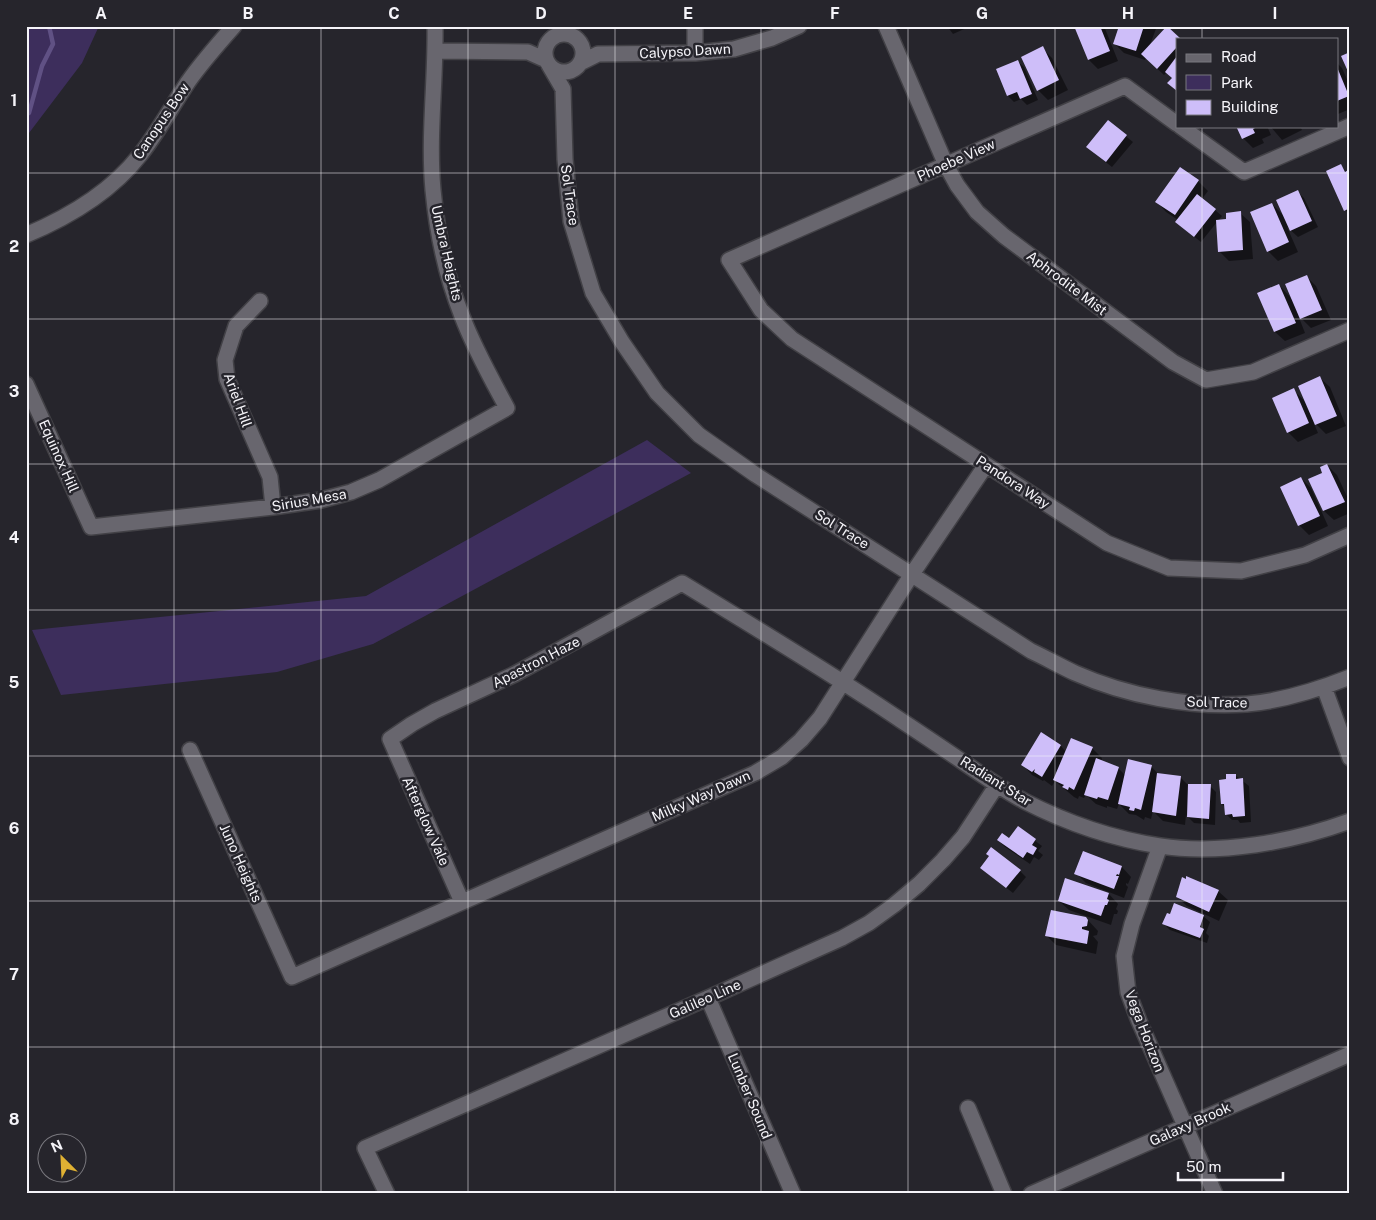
<svg xmlns="http://www.w3.org/2000/svg" width="1376" height="1220" font-family="'Public Sans',sans-serif">
<rect width="100%" height="100%" fill="#26252c"/>
<path fill="#3d2e5c" d="M26,26H99L82,63L29,133L26,134Z
M647,440L691,473L373,644L277,672L61,695L32,630L366,596Z"/>
<path fill="#0007" d="M947,26H971L953,34Z
M1075,26H1104L1118,61L1098,69L1089,60Z
M1120,26H1157L1150,45L1166,28L1177,39V91L1169,83L1173,79L1167,72L1164,75L1146,58L1145,60L1124,53L1114,43Z
M1042,48L1052,58L1068,90L1048,100L1038,90Z
M1017,61L1024,67L1038,100L1027,105L1021,99L1014,102L1008,96L997,70Z
M1337,63L1342,68L1350,86V109L1338,114Z
M1108,122L1133,142L1112,167L1094,153Z
M1238,126H1267L1271,135L1262,139L1264,143L1253,148L1243,138Z
M1270,126H1300L1302,130L1282,140Z
M1341,166L1347,172L1350,171V214L1345,210Z
M1198,181L1208,191L1202,199L1222,216L1218,221L1228,220L1240,213L1250,222L1253,259L1229,261L1219,251L1217,222L1201,242L1183,228L1178,220L1166,212L1157,202Z
M1297,191L1304,198L1318,227L1298,237L1287,227L1298,252L1278,261L1268,251L1272,204L1284,216Z
M1306,276L1316,286L1331,320L1311,328L1298,315L1305,333L1285,341L1275,332L1259,294L1279,285L1292,299Z
M1320,378L1330,387L1346,426L1326,434L1313,421L1318,433L1298,442L1288,432L1293,390L1307,403Z
M1327,465L1337,475L1350,503V513L1334,520L1324,511L1310,480L1324,473Z
M1301,478L1311,488L1328,526L1309,535L1299,525Z
M1041,734L1061,746L1066,752L1092,748L1102,758L1101,761L1118,768L1126,776L1151,766L1159,775L1180,777L1188,785L1210,786L1216,792L1215,825L1194,823L1186,815L1185,825L1163,821L1153,811L1151,819L1145,817L1144,820L1136,815L1129,814L1119,804L1117,809L1107,806V808L1096,804L1086,795L1084,798L1079,796L1078,799L1074,797L1055,781L1052,786L1044,780L1043,781L1032,775L1023,765Z
M1235,775L1249,786L1251,822L1240,823L1238,820H1232L1226,814L1225,807L1222,804L1228,781Z
M1018,828L1042,846L1038,851L1043,855L1039,860L1034,857L1030,864L1005,847L998,840L1010,839Z
M1083,853L1122,867L1131,877L1128,884L1126,883V885L1128,887L1124,898L1086,883L1076,873Z
M981,868L1020,871L1026,877L1013,893Z
M1066,880L1109,894L1118,904L1116,909L1118,911L1117,914H1114L1111,925L1069,910L1059,901Z
M1218,891L1228,900L1219,921L1187,906L1177,897Z
M1203,916L1210,922L1206,933L1209,936L1207,943L1170,930L1164,924Z
M1086,918L1098,931L1097,935L1093,936L1098,942L1096,954L1056,945L1046,935Z"/>
<g fill="none" stroke-linecap="round" stroke-linejoin="round">
<path stroke="#605184" stroke-width="4.5" d="M26,115L29,113L42,66L53,44L49,26"/>
</g>
<path fill="#cebef9" d="M1074,26H1100L1110,51L1088,60Z
M1119,26H1144L1136,51L1113,44Z
M1167,26L1181,39H1177V47L1157,69L1141,54Z
M1043,46L1059,80L1037,91L1021,57Z
M1350,52V76L1341,56Z
M1177,56V91L1167,83L1172,78L1165,72Z
M1018,60L1032,94L1020,99L1017,92L1007,96L996,69Z
M1337,67L1349,96L1337,101Z
M1108,120L1127,135L1106,162L1086,147Z
M1236,126H1259L1253,129L1255,133L1242,139Z
M1341,164L1345,172L1350,169V208L1344,211L1326,171Z
M1180,167L1199,180L1175,215L1155,202Z
M1298,190L1312,221L1290,231L1276,200Z
M1197,194L1216,209L1194,237L1175,222Z
M1272,203L1289,242L1267,252L1250,212Z
M1241,211L1243,250L1218,252L1216,220L1226,219V213Z
M1307,275L1322,310L1300,319L1285,284Z
M1279,284L1296,323L1274,332L1257,293Z
M1320,376L1337,416L1315,425L1298,386Z
M1294,388L1309,423L1287,433L1272,398Z
M1327,464L1345,502L1323,511L1308,479L1322,473L1320,467Z
M1301,477L1320,516L1298,526L1280,487Z
M1041,732L1061,745L1042,777L1034,772L1035,769L1032,772L1021,765Z
M1071,738L1093,747L1074,790L1069,787L1068,790L1062,787L1064,785L1053,780Z
M1096,758L1119,767L1108,800L1098,797L1097,799L1084,795Z
M1128,759L1152,765L1141,810L1135,808L1134,811L1129,810L1130,807L1118,804Z
M1157,773L1181,776L1176,816L1152,812Z
M1226,774H1236V779L1243,778L1245,816L1233,817L1232,814L1225,815L1224,804H1221L1219,780L1226,779Z
M1188,784H1211L1209,819L1187,817Z
M1018,826L1036,839L1032,845L1037,848L1033,855L1027,852L1023,858L997,840L1002,833L1009,838Z
M991,847L1021,870L1006,888L980,868L989,856L986,854Z
M1083,851L1122,866L1119,875L1117,874L1116,876H1119L1114,889L1074,874Z
M1186,876L1219,890L1209,912L1176,897L1182,877L1186,879Z
M1065,878L1109,893L1107,899L1109,900L1107,905H1105L1101,916L1058,901Z
M1174,903L1204,915L1200,927L1204,929L1200,938L1162,924L1167,913L1170,914Z
M1051,910L1086,917L1088,920L1087,926L1082,927V929L1089,931L1087,944L1045,936Z"/>
<g fill="none" stroke-linecap="round" stroke-linejoin="round">
<defs>
<path id="street" d="M886,26L946,165L957,185L977,212L1004,236L1173,362L1206,380L1253,372L1350,330
M545 53a19 19 0 1 1 38 0a19 19 0 1 1-38 0Z
M435,51L528,52L546,60
M695,53V26
M582,62L598,54L695,53L734,49L772,38L799,26
M549,65L563,89L565,159L571,221L593,293L622,342L657,393L699,435L756,475L1031,651C1046,658 1060,666 1075,673C1127,696 1190,708 1247,704C1282,701 1317,690 1350,677
M1177,124L1125,86L729,260L761,310L792,339L1107,543L1169,568L1241,571L1305,555L1350,535
M1180,126L1244,172L1350,126
M26,235C69,217 111,192 140,155C158,132 172,106 188,82C202,62 218,44 234,26
M260,301L236,326L225,360L227,379L270,477L273,507
M26,384L91,527L273,507L321,500L351,492L379,480L507,408C491,378 474,348 462,316C446,276 437,232 433,190C428,136 436,80 435,26
M1324,687L1350,758
M190,750L292,977L755,773L782,757L801,740L820,718L912,574L986,465
M1160,846L1132,924L1124,956L1128,992L1139,1021L1215,1194
M462,902L390,739L412,724L435,711L515,674L682,583C748,623 814,663 878,705C908,725 937,744 966,764C985,777 1004,790 1024,801C1065,822 1114,839 1160,846C1221,855 1292,842 1350,821
M708,998L793,1194
M968,1108L1004,1194
M387,1194L365,1148L708,998L842,938L869,923L894,905L919,884L943,860L963,837L997,785
M1031,1194L1350,1054"/>
</defs>
<use href="#street" stroke="#424146" stroke-width="18"/>
<use href="#street" stroke="#68666e" stroke-width="15"/>
</g>
<path fill="none" stroke="#f5f4f9" stroke-width="1" stroke-opacity="0.55" d="M174,26V1194M321,26V1194M468,26V1194M615,26V1194M761,26V1194M908,26V1194M1055,26V1194M1202,26V39M1202,126V1194M26,173H1350M26,319H1350M26,464H1350M26,610H1350M26,756H1350M26,901H1350M26,1047H1350"/>
<g text-anchor="middle" stroke-width="5" stroke-linejoin="round" paint-order="stroke">
<g font-size="14" fill="#f5f4f9" stroke="#26252c">
<text transform="translate(685 51) rotate(-3)" y="5">Calypso Dawn</text>
<text transform="translate(161 121) rotate(-56)" y="5">Canopus Bow</text>
<text transform="translate(956 160) rotate(-24)" y="5">Phoebe View</text>
<text transform="translate(570 195) rotate(82)" y="5">Sol Trace</text>
<text transform="translate(447 253) rotate(77)" y="5">Umbra Heights</text>
<text transform="translate(1067 283) rotate(37)" y="5">Aphrodite Mist</text>
<text transform="translate(238 400) rotate(70)" y="5">Ariel Hill</text>
<text transform="translate(59 456) rotate(66)" y="5">Equinox Hill</text>
<text transform="translate(1013 482) rotate(33)" y="5">Pandora Way</text>
<text transform="translate(309 500) rotate(-10)" y="5">Sirius Mesa</text>
<text transform="translate(842 529) rotate(32)" y="5">Sol Trace</text>
<text transform="translate(536 662) rotate(-27)" y="5">Apastron Haze</text>
<text transform="translate(1217 702) rotate(1)" y="5">Sol Trace</text>
<text transform="translate(996 781) rotate(32)" y="5">Radiant Star</text>
<text transform="translate(701 796) rotate(-24)" y="5">Milky Way Dawn</text>
<text transform="translate(426 821) rotate(66)" y="5">Afterglow Vale</text>
<text transform="translate(241 863) rotate(66)" y="5">Juno Heights</text>
<text transform="translate(705 999) rotate(-24)" y="5">Galileo Line</text>
<text transform="translate(1145 1031) rotate(69)" y="5">Vega Horizon</text>
<text transform="translate(750 1096) rotate(67)" y="5">Lunber Sound</text>
<text transform="translate(1190 1124) rotate(-24)" y="5">Galaxy Brook</text>
</g>
</g>
<rect width="1376" height="1220" fill="none" stroke="#26252c" stroke-width="55"/>
<rect x="1176" y="38" width="162" height="90" fill="#26252c" stroke="#79787e"/>
<rect x="1186" y="54" width="25" height="8" fill="#68666e" stroke="#79787e"/>
<text x="1221" y="62" font-size="15" fill="#f5f4f9">Road</text>
<rect x="1186" y="75" width="25" height="15" fill="#3d2e5c" stroke="#79787e"/>
<text x="1221" y="88" font-size="15" fill="#f5f4f9">Park</text>
<rect x="1186" y="100" width="25" height="15" fill="#cebef9" stroke="#79787e"/>
<text x="1221" y="112" font-size="15" fill="#f5f4f9">Building</text>
<g transform="translate(62 1158) rotate(336)"><circle r="24" fill="#26252c" stroke="#79787e"/>
<path d="M0-4L9 19L0 12L-9 19Z" fill="#dfb133"/>
<text y="-8" font-size="14" font-weight="bold" text-anchor="middle" fill="#f5f4f9">N</text>
</g>
<path d="M1178 1172v8h105v-8" fill="none" stroke="#f5f4f9" stroke-width="2.5"/>
<text x="1186" y="1172" font-size="15" fill="#f5f4f9" stroke="#26252c" stroke-width="4" paint-order="stroke">50 m</text>
<rect x="28" y="28" width="1320" height="1164" fill="none" stroke="#f5f4f9" stroke-width="2"/>
<g font-size="16" text-anchor="middle" font-weight="bold" fill="#f5f4f9">
<text x="101" y="19">A</text>
<text x="248" y="19">B</text>
<text x="394" y="19">C</text>
<text x="541" y="19">D</text>
<text x="688" y="19">E</text>
<text x="835" y="19">F</text>
<text x="982" y="19">G</text>
<text x="1128" y="19">H</text>
<text x="1275" y="19">I</text>
<text x="14" y="106">1</text>
<text x="14" y="252">2</text>
<text x="14" y="397">3</text>
<text x="14" y="543">4</text>
<text x="14" y="688">5</text>
<text x="14" y="834">6</text>
<text x="14" y="980">7</text>
<text x="14" y="1125">8</text>
</g>
</svg>
